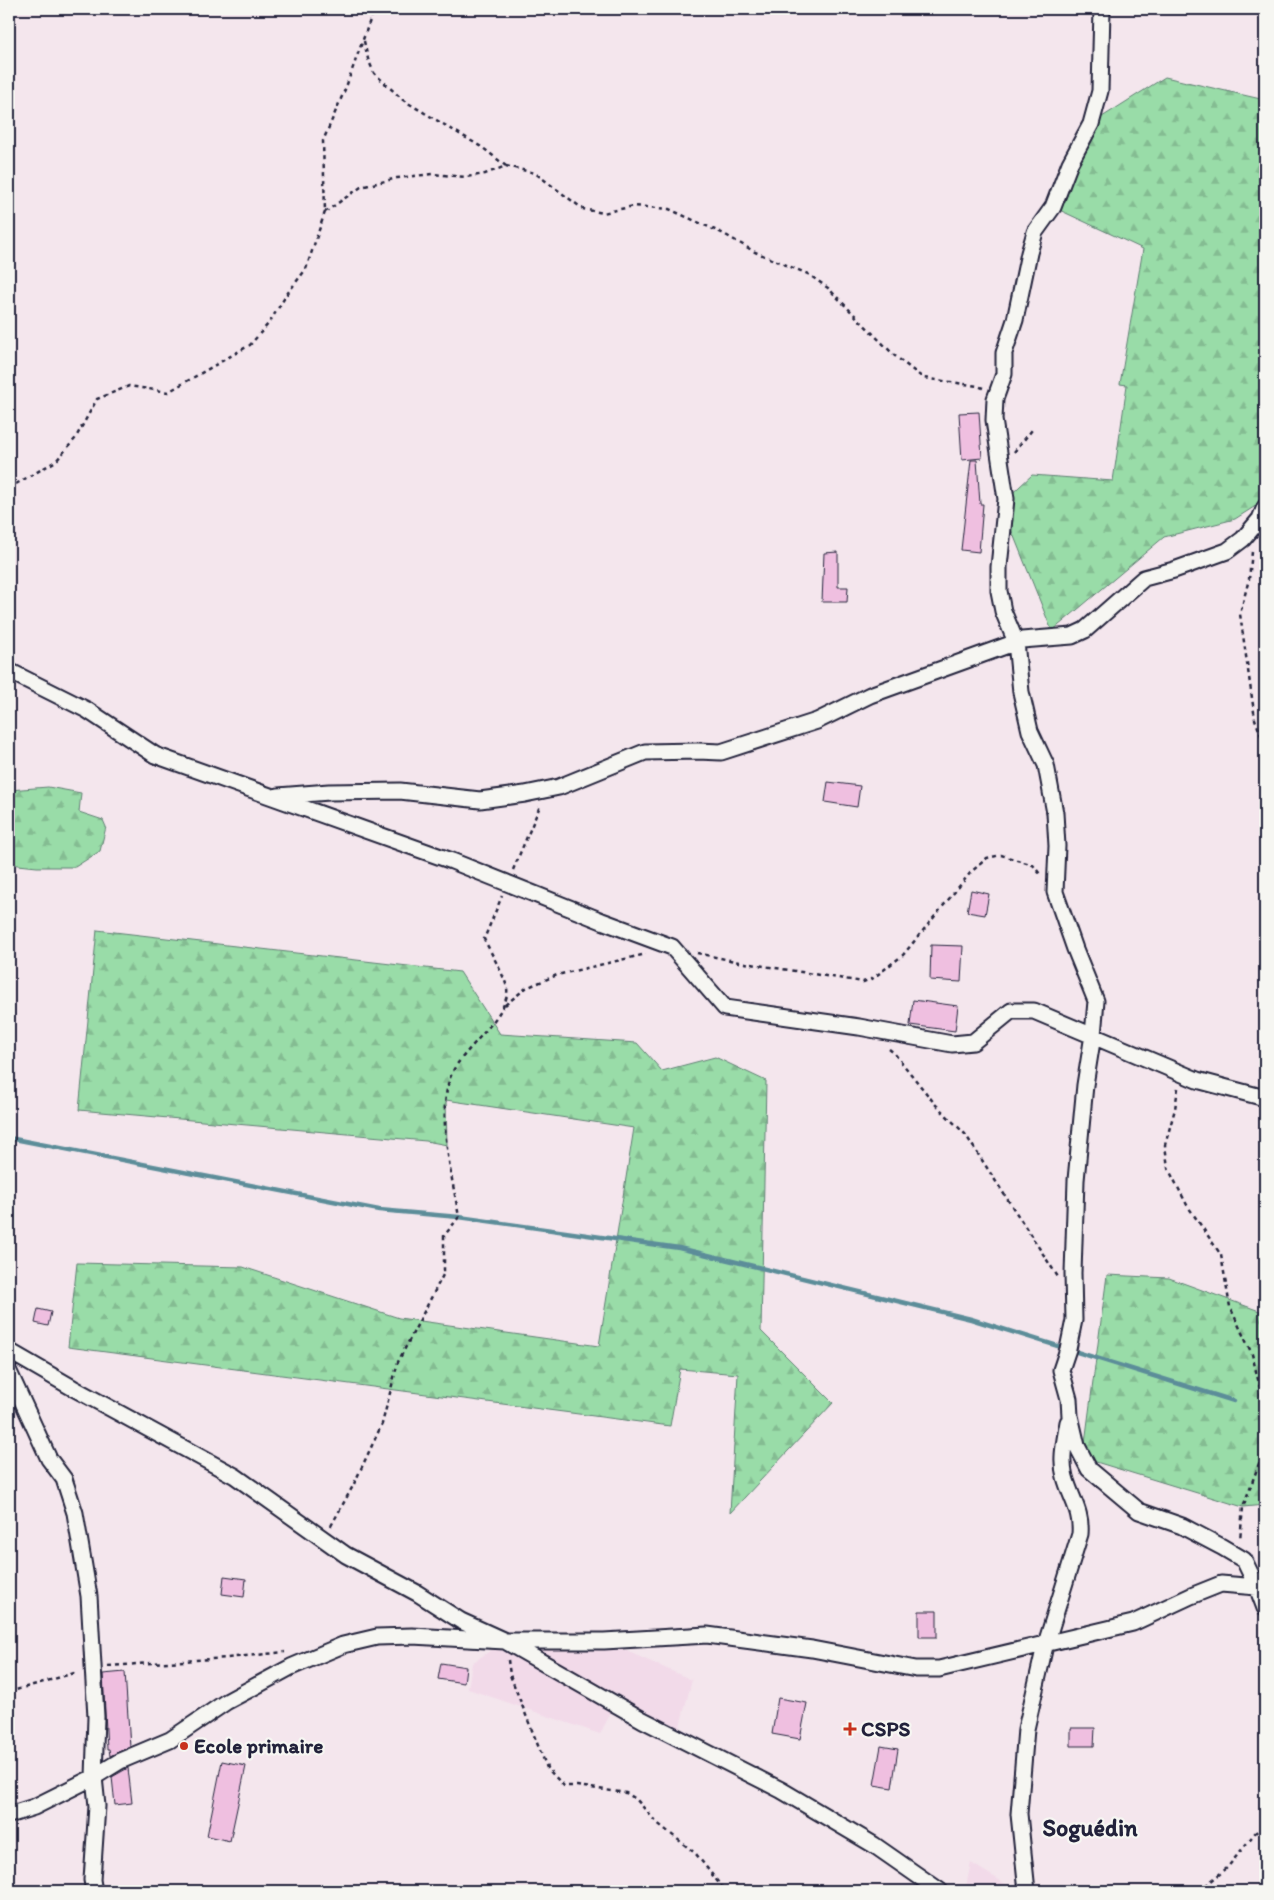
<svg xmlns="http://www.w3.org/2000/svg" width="1274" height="1900" font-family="Itim,sans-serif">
<defs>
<pattern id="forest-firs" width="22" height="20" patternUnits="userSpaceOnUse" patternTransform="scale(1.25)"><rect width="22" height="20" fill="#99dca8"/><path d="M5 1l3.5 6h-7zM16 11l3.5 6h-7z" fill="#84bc92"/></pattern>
</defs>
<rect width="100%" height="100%" fill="#f4e6ed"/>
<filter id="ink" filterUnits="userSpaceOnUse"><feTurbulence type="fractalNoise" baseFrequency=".02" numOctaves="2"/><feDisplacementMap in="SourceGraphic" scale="10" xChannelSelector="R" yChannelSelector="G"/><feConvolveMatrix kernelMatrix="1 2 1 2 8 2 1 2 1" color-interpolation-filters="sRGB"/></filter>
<g filter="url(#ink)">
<path fill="#f2dae9" d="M505,1641H604L692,1680L677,1737L615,1705L600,1734L468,1689L472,1663Z
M971,1863L1017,1891H965Z"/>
<path fill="url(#forest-firs)" stroke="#5e7f72" d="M1165,77L1265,100V500L1235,519L1164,537L1052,631L1005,514L1006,499L1032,475L1113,481L1127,385L1120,384L1143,249L1053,207L1091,124Z
M48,787L81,793L79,812L103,820L106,827L100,851L75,867H37L9,864V790Z
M97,930L460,972L500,1034L637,1043L662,1071L715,1057L766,1081L761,1331L833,1403L730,1513L738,1374L680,1369L670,1426L68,1347L77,1263L243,1267L399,1318L599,1346L634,1128L446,1100L447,1145L426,1141L79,1110Z
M1107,1275L1169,1278L1265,1313V1505L1243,1507L1083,1458Z"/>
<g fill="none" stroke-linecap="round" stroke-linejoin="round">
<path stroke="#5c8d99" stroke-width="4.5" d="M9,1138L379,1210L459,1217L679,1248L971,1319L1234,1401"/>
</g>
<path fill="#efbfe0" stroke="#22223b" d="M979,412L982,458L962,460L959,413Z
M971,460H977L980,504H983L979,552L961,550Z
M838,552V587H848L847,602H822L824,553Z
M828,782L860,786L857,807L825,802Z
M971,890L989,894L985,915L967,912Z
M931,945L963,946L961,982L930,980Z
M913,1000L958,1006L955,1031L910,1025Z
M38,1309L51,1312L48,1326L35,1323Z
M224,1576L246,1579L244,1597L222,1594Z
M919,1611H937V1637H919Z
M441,1663L466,1667L464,1683L438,1679Z
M125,1672L130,1747L110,1756L109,1749H107L103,1674Z
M778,1698L807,1703L800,1739L772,1734Z
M1071,1728H1095L1094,1746H1071Z
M881,1746L898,1749L892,1788L874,1785Z
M222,1761L246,1766L230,1841L207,1836Z
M128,1768L132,1803L115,1805L112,1777Z"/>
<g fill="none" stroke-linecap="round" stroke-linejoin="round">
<defs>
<path id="street" d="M1102,9L1100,91L1091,124L1070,163L1053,207L1035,232L1029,253L1015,320L1004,353V374L995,399L994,420L1006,499L999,567V591L1003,611L1016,642L1021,692L1030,731L1046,765L1055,813L1057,846L1055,892L1075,949L1096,1001L1093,1035L1085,1085L1076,1180L1073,1273L1074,1320L1068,1349L1061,1370L1069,1399L1070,1416L1077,1446L1089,1469L1139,1511L1182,1526L1222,1547L1244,1560L1257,1587L1265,1608
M9,671L87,710L155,755L452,861L602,921L672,947L725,1008L859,1027L952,1044L973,1042L1011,1011H1034L1197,1080L1265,1098
M278,796L329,792L400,791L480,800L525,794L559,787L645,752L698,751L721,752L817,721L870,695L1022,640L1072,636L1085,630L1144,578L1174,570L1227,551L1243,539L1260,519L1265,507
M9,1351L73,1388L235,1476L346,1555L417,1593L461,1621L505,1641L643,1720L781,1790L874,1845L940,1891
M9,1372L49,1459L64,1479L75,1513L89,1596L96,1717L94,1777L97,1806L92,1880L94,1891
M9,1815L34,1807L94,1777L120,1761L170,1740L226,1702L291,1667L343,1645L377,1637L412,1636L505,1641H604L707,1635L812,1649L916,1669H939L1133,1623L1191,1596L1221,1584L1257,1587L1265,1578
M1027,1891L1019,1814L1026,1729L1044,1650L1080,1534C1082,1511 1071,1499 1065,1477C1060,1459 1065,1440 1068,1422"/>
</defs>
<use href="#street" stroke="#22223b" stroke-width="19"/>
<path stroke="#22223b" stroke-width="2.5" stroke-dasharray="4 4" stroke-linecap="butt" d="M364,41L368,59L374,73L403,100L483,148L506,166
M325,212L361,187L397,178L432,174L466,177L485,174L506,166L535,173L583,209L603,213L634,206L669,209L724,234L755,252L808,274L828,288L895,356L923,378L978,386L983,388
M1014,452L1032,430
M9,488L56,461L75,439L97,399L129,386L168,392L250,345L269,323L287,294L306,269L325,212L323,141L346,87L374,9
M1252,552L1249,579L1240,614L1255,719L1265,746
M513,870L540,806
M697,953L739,962L863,982L872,979L903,955L971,872L987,858L1001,855L1033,865L1040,874
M505,1005L526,988L557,975L646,954
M889,1049L894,1053L935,1104L965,1134L1058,1277
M1178,1088L1175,1109L1165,1145L1168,1168L1187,1205L1221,1255L1230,1307L1252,1354L1264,1405V1450L1243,1507L1240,1540
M331,1526L353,1486L382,1424L398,1362L444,1273V1236L459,1217C452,1176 435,1111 452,1073C462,1050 511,1014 507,988C506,979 489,949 484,939L502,896
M508,1660L510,1675L547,1768L564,1786H577L626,1793L636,1799L656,1822L696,1854L725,1891
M108,1666L227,1658L285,1652
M9,1692L78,1672
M1199,1891L1227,1868L1255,1833L1265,1825"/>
<use href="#street" stroke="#f6f6f2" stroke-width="15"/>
</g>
</g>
<g fill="#c8321e" stroke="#f6f6f2" stroke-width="2">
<path d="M847.5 1721.5h5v5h5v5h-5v5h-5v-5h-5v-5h5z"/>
<circle cx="184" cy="1746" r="5"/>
</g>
<g text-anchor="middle" stroke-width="4.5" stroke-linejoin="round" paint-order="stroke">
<g font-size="21" font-weight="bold" fill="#22223b" stroke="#f6f6f2" text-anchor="start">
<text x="861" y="1736">CSPS</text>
<text x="194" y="1753">Ecole primaire</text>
</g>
<g font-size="24" font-weight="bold" fill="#22223b" stroke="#f6f6f2">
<text x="1090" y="1836">Soguédin</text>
</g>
</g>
<rect width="1274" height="1900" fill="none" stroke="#f6f6f2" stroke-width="30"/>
<rect x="15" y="15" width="1244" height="1870" fill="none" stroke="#22223b" stroke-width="2" filter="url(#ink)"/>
</svg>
